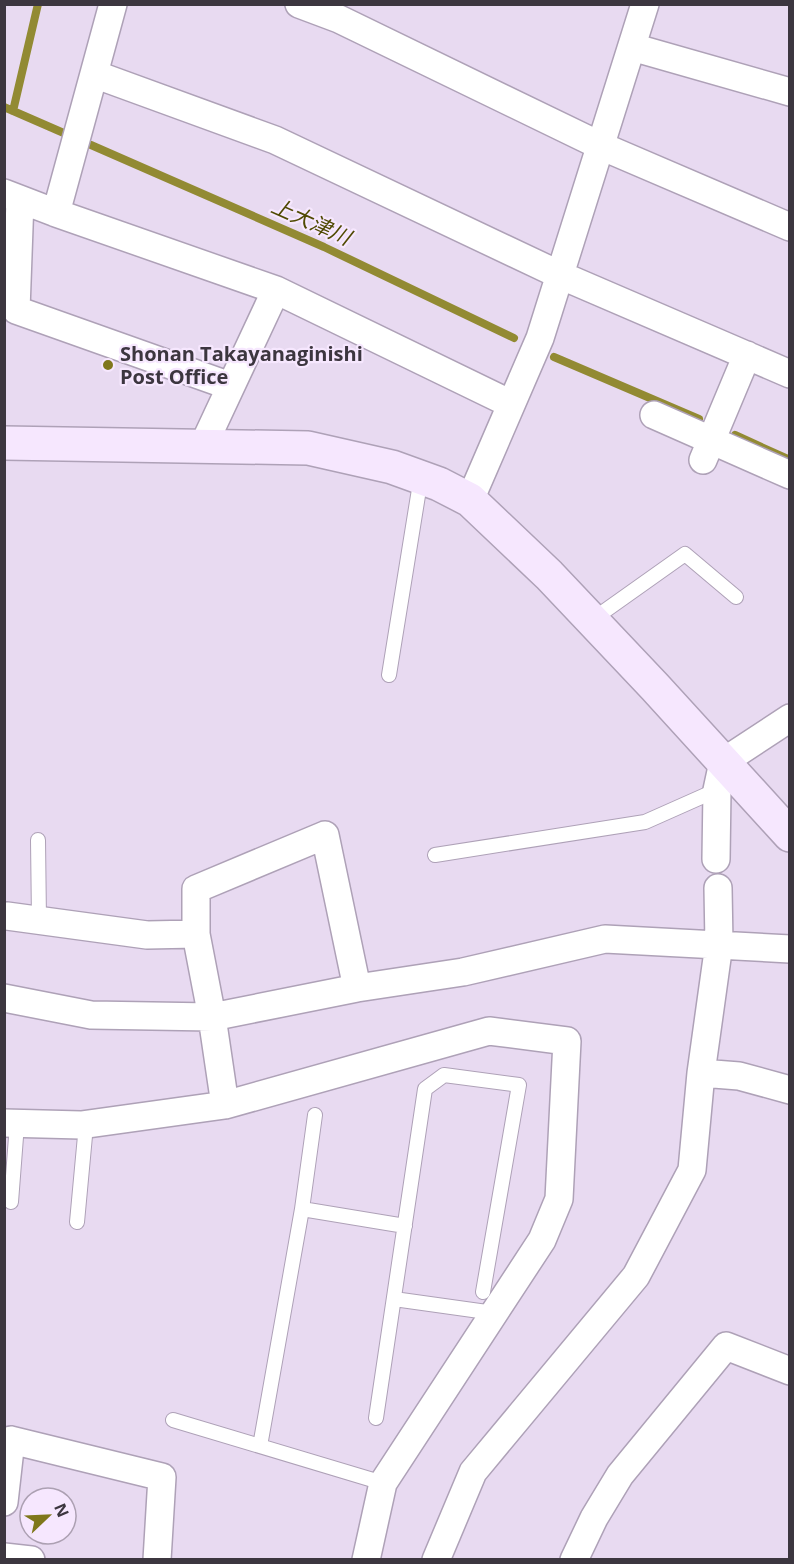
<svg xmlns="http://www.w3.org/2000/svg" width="794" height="1564" font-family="'Open Sans','Noto Sans JP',sans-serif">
<rect width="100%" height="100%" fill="#e8daf1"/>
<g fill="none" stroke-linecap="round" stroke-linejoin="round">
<path stroke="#928a33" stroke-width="8" d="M4,107L66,134
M13,111L38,4
M91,145L324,247L514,338
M554,357L699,419
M735,435L790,460"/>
<defs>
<path id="lane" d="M592,620L685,554L736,597
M389,675L421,477
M38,840L39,920
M435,855L645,822L717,790
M11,1202L17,1124
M302,1209L315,1115
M77,1222L86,1125
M394,1299L494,1313
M376,1418L425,1089L444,1075L519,1085L483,1292
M173,1420L383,1483
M260,1446L302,1209L405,1226"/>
<path id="street" d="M299,4L339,19L601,146L790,227
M632,47L790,92
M94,74L275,140L560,275L790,374
M4,193L56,213L276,290L511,404
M20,200L16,310L230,386
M56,213L113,4
M654,415L790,475
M203,446L276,290
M703,460L747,355
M470,500L540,338L645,4
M716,859L717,790L723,762L790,718
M7,916L147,935L196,934
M357,988L325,835L196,889V934L212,1017L225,1105L489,1031L567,1041L559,1199L542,1240L383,1483L366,1560
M4,998L91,1015L212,1017L357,988L463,972L605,939L790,949
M701,1073L739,1076L790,1090
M4,1123L81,1125L225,1105
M4,1502L11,1440L162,1477L157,1560
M4,1557L31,1560
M436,1560L473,1472L636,1276L692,1170L701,1073L719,944L718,888
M574,1560L594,1518L620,1475L726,1346L790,1371"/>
<path id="secondary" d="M4,443L308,448L392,467L439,484L470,500L549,575L655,687L790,835"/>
</defs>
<use href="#lane" stroke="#aea1b7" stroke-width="16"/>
<use href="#street" stroke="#aea1b7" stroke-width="30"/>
<use href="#secondary" stroke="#aea1b7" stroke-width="36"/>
<use href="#lane" stroke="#fff" stroke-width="14"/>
<use href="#street" stroke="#fff" stroke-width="27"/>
<use href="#secondary" stroke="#f6e7fe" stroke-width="33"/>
</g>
<circle fill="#7f771b" stroke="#f6e7fe" stroke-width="2" cx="108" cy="365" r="6"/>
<g text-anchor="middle" stroke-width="4.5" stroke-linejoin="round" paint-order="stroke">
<g font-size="20" font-weight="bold" fill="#3c363f" stroke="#f6e7fe" text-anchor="start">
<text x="120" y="361">Shonan Takayanaginishi<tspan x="120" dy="23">Post Office</tspan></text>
</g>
<g font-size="21" font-style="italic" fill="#504a03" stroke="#f6e7fe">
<text transform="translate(311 222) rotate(24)" y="7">上大津川</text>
</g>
</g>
<rect width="794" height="1564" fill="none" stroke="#3c363f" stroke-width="12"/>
<g transform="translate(48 1516) rotate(67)"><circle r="28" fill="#f6e7fe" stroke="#aca0b2" stroke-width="1.5"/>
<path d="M0-4.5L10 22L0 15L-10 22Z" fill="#7f771b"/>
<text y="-9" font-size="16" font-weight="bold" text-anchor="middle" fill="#3c363f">N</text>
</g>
</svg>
